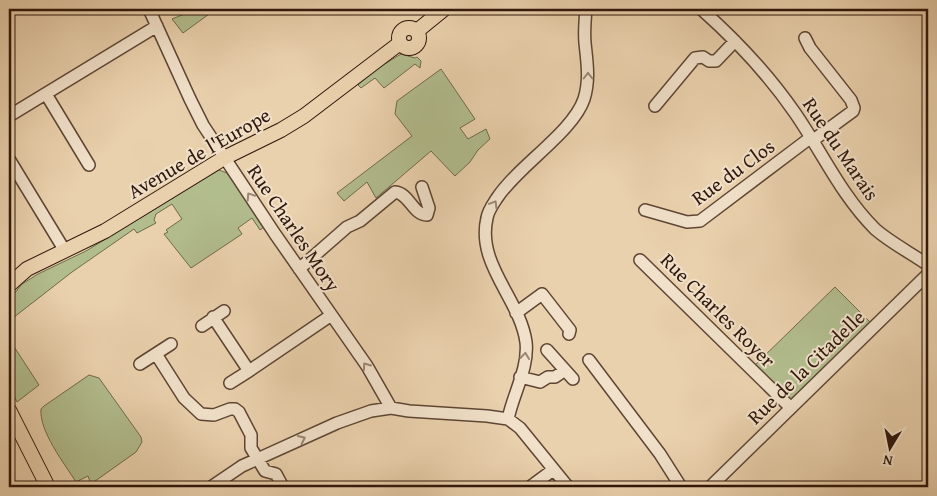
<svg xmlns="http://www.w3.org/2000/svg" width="937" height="496" font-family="'Gentium Book Plus',serif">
<rect width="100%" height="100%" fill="#ead1ad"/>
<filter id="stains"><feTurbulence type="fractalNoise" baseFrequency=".004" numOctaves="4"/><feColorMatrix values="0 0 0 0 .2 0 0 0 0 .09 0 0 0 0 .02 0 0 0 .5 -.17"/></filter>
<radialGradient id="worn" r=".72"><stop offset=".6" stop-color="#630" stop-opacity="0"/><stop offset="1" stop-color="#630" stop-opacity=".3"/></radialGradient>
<path fill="#b2bd8e" stroke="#706a4c" d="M197,9H216L183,33L172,19Z
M401,54L415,58L417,57L421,61L420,68L415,64L384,88L375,78L361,88L358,85L373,71Z
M441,69L475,119L460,128L468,139L486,129L490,139L478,150L470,162L455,176L431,151L376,198L367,182L344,201L337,193L412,136L395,114L397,101Z
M219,170L227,173L264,227L260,230L252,218L238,228L242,234L191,268L164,234L168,232L166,230L182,219L172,204L156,214L154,220L156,223L137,233L134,229L72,272L9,321V300L22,284L38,274L86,251Z
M835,287L872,324L790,402L754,366Z
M9,339L39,385L17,402L9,385Z
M89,375L99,378L141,437L142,442L136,452L91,484L88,476L76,482C64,463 39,431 41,409L44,406Z"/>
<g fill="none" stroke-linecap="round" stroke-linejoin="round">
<defs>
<path id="minor" d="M149,9L190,99L203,125L275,234L367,366L391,408
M701,9C736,40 768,74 795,113C822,152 841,195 875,229C891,243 911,253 928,265
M805,38L810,48L851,100L854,108L853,111L812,141
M46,94L89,165
M655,106L695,58L703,57L709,61H716L735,41
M9,116L157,26
M9,159L65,251
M645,210L687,222L700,221L810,138
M640,260L791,408
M299,269L347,227L360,221L395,192C409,193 413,215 427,215L429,208L422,187
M516,313L542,294L570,330L569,334
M213,317L249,371L330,316
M202,326L224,311
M547,350L573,379
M156,354L184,398L201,414L214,415L230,409H235L239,412L251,435V448L265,471L276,474L283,487
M589,360L660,454L681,487
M140,364L171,344
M520,377L540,382L548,377H555L565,370
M230,383L249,371
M508,419C513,394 529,368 526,342C520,299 476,264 487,218C488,211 493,204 497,198C518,166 573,132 584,99C590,80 587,62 585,43C584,32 585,20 586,9
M211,487L242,466L337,423L371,411L391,408L409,411L487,416L508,419L520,428L568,487
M530,487L553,470
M710,487L928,274"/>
<path id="major" d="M399 38a10 10 0 1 1 20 0a10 10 0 1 1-20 0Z
M417,31L444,9
M9,285L27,269L105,231L224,158L281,130L304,116L400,43
M9,410L48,487"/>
</defs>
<use href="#minor" stroke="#5e4534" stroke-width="14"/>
<use href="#major" stroke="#2f160b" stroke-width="16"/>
<use href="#minor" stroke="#f1e1ca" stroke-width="11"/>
<use href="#major" stroke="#ead1ad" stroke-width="14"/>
</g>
<defs><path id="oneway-chevron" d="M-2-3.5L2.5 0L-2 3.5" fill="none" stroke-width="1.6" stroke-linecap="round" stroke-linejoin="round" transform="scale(1.25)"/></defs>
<g stroke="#9a8674">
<use href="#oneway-chevron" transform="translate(588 76) rotate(-90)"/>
<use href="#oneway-chevron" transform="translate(250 196) rotate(-123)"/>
<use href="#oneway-chevron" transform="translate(494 204) rotate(-59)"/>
<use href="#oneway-chevron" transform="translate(525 356) rotate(-84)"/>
<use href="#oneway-chevron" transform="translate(366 366) rotate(-125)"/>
<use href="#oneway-chevron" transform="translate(302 439) rotate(-25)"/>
</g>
<g text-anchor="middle" stroke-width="4" stroke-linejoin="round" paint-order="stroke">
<g font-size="20" fill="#2f160b" stroke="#f1e1ca">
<text transform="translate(841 149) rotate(56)" y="7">Rue du Marais</text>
<text transform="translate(199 153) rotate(-30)" y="7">Avenue de l'Europe</text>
<text transform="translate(733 172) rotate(-36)" y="7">Rue du Clos</text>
<text transform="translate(294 228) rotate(56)" y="7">Rue Charles Mory</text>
<text transform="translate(718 310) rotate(45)" y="7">Rue Charles Royer</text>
<text transform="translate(806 367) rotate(-44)" y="7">Rue de la Citadelle</text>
</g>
</g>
<rect width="937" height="496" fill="none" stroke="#ead1ad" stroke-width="30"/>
<rect x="10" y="10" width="917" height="476" fill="none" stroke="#2f160b" stroke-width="2.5"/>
<rect x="15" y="15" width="907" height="466" fill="none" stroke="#2f160b"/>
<g transform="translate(890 448) rotate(190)" stroke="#f1e1ca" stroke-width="4" paint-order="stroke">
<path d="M0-4L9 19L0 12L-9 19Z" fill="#2f160b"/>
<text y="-8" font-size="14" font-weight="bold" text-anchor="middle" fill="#2f160b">N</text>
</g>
<rect width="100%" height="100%" filter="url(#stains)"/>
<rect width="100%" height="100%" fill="url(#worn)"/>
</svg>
